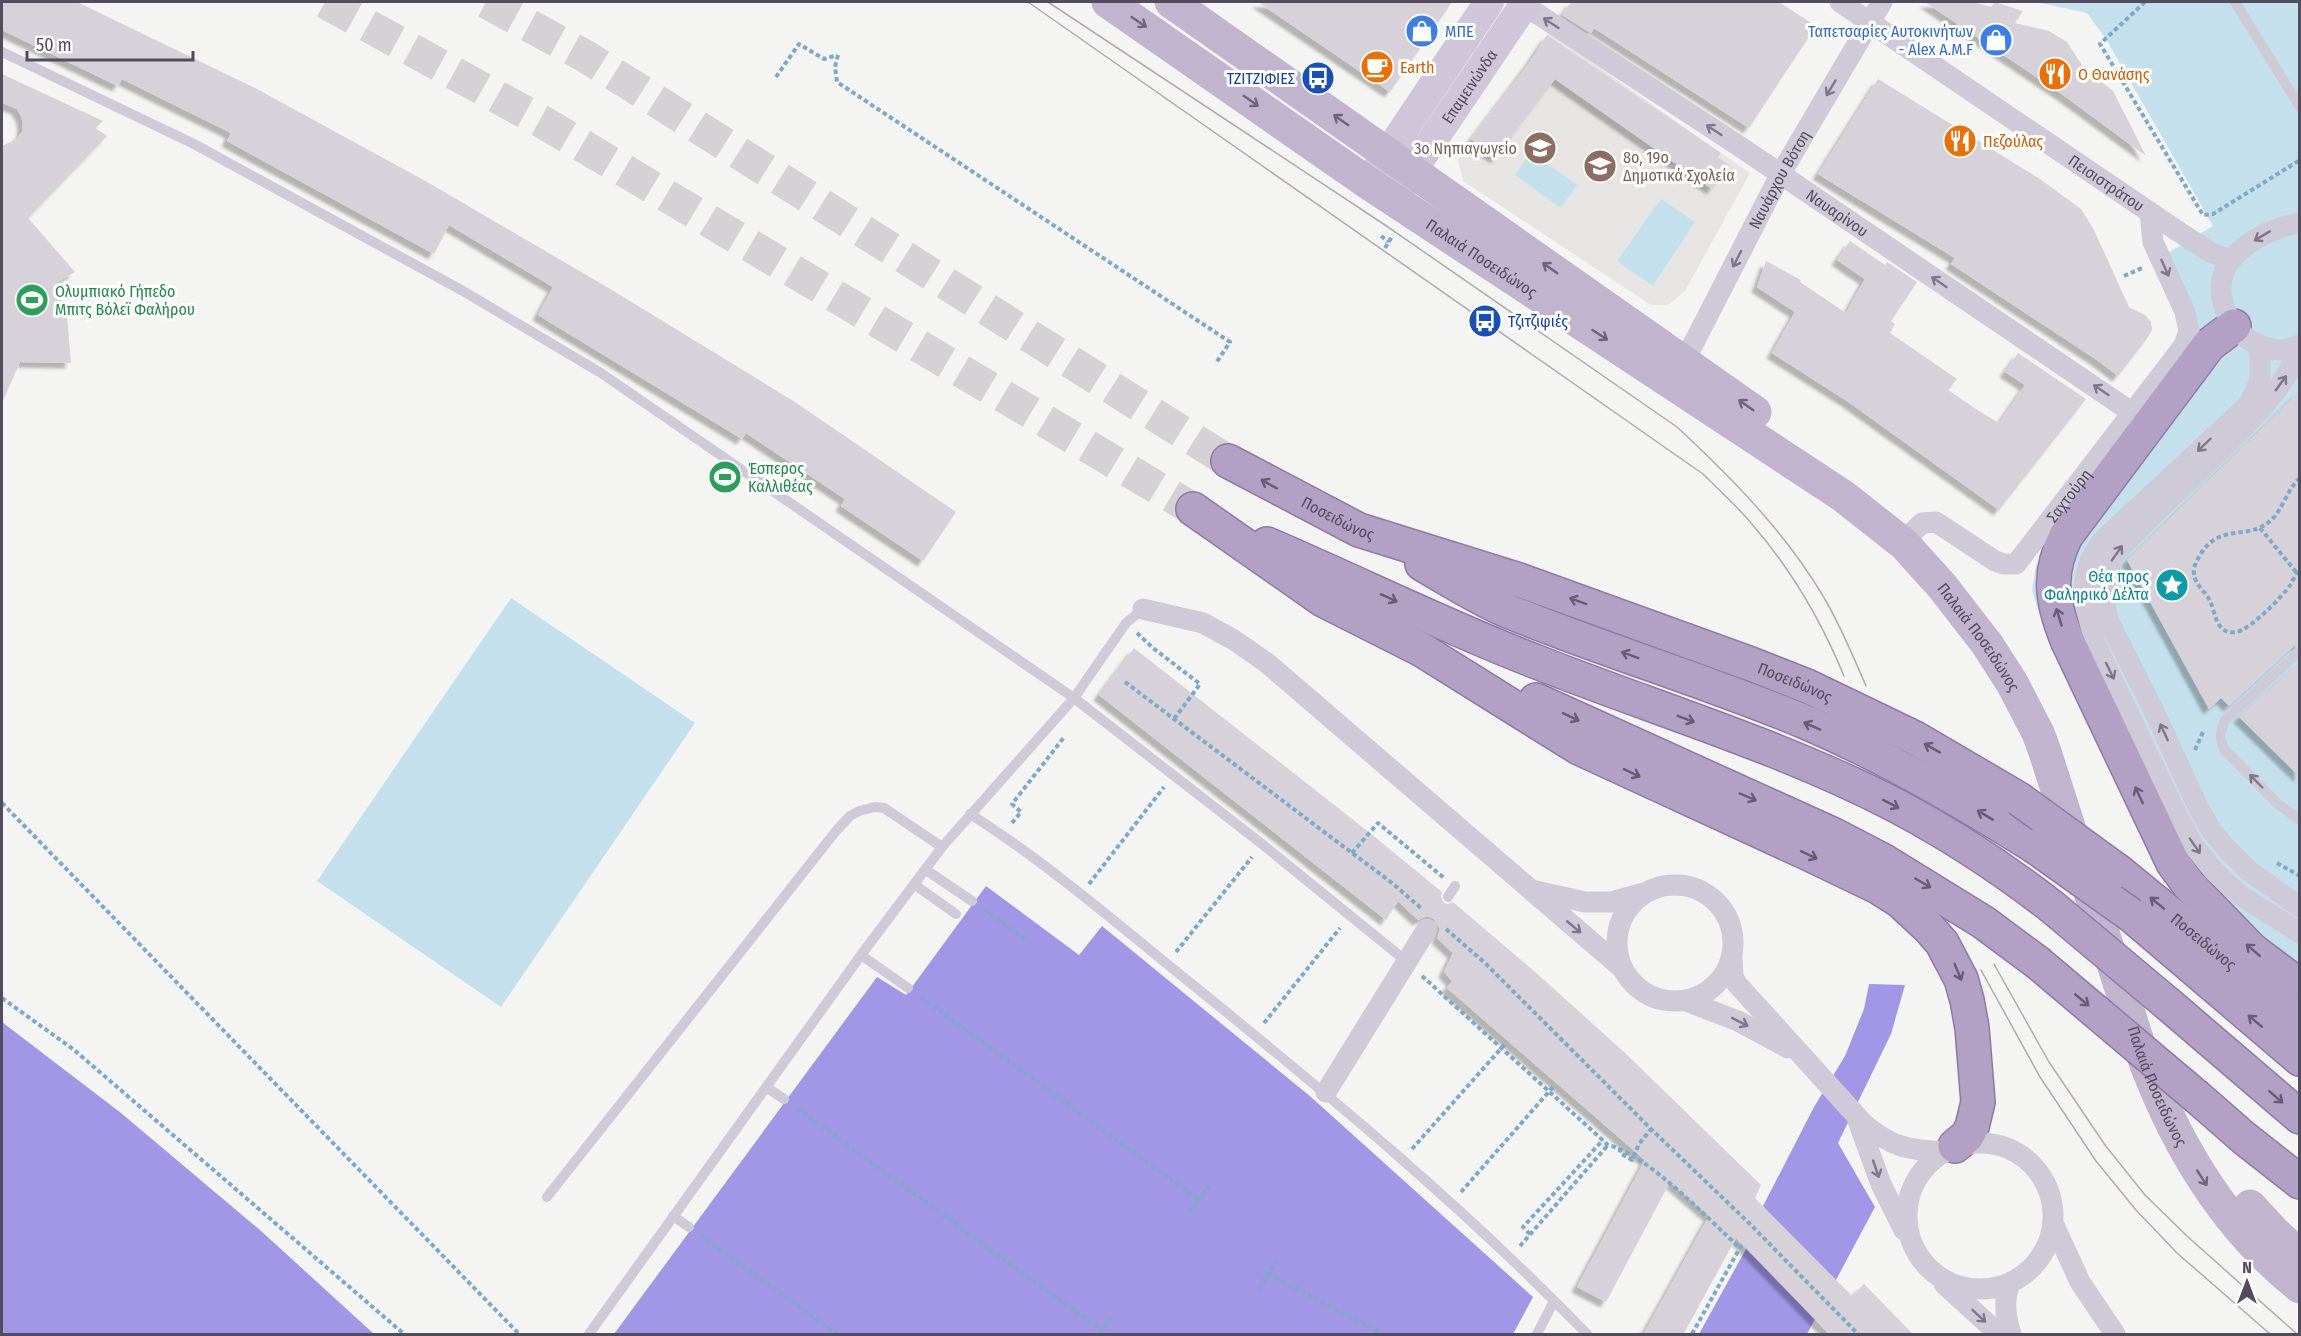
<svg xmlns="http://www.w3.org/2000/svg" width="2301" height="1336" font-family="'Fira Sans Condensed',sans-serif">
<defs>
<filter id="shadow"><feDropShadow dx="-5.5" dy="5.5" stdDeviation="1.5" flood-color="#0004"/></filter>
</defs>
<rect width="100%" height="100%" fill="#f4f4f2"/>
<path fill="#e6e5e3" d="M1549,32L1750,173L1685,291L1668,305H1651L1463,181L1458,160Z"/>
<path fill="#c5e0ed" d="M2036,2H2299V979L2242,929L2103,746L2042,623L2032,590L2036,565L2058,527L2200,336L2166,254L2213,226L2106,39L2087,13Z
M1531,152L1577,185L1561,208L1515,175Z
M1661,199L1695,222L1653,286L1617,261Z
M511,598L695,723L501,1007L317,881Z"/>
<path fill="#a296e7" d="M986,886L1079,955L1102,926L1311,1097L1533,1297L1513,1334H614L877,977L906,995Z
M1869,984L1905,985L1891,1034L1838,1143L1875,1207L1807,1334H1699L1767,1211L1763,1206L1814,1107L1845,1056L1864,1009Z
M2,1022L121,1113L260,1230L374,1334H2Z"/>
<path fill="#d7d2d9" filter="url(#shadow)" d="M2,2H77L255,88L429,183L612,290L795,402L956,512L923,561L841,506L845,499L746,433L742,439L538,315L553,287L449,225L434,254L227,141L231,133L122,79L118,86L2,30Z
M1258,2H1452L1390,92Z
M1571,2H1779L1816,26L1749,128L1594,28L1591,33L1562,15Z
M1925,2H1973L1991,7L1995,2L2023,11L2015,23L2049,31L2067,42L2084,68L2113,91L2146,156L2063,95Z
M1547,35L1721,153L1718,157L1729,165L1712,189L1555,79L1496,158L1471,139L1530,61Z
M2,74L103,121L95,128L107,136L28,218L75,272L56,283L67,316L71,363L20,362L2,403V146L17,139L22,132L23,124L21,116L17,109L2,103Z
M1878,79L2040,179L2081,209L2094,230L2129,307L2145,315L2151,322L2152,330L2148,337L2118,376L2097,360L1951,264L1955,258L1818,174Z
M1850,241L1885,265L1887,262L1917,282L1891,321L1895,324L1890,333L1957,379L1948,390L1979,411L1999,423L2025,385L2005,372L2018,353L2086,399L1999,510L1847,401L1772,353L1795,312L1757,287L1766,261L1801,280L1800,282L1846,313L1865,279L1837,260Z
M2300,391V644L2295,645L2229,706L2221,698L2209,709L2127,560Z
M1134,648L1370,833L1442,892L1441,897L1444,903L1448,904L1453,902L1534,971L1623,1051L1761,1185L1755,1198L1852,1296L1864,1284L1914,1335H1830L1736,1238L1683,1335H1643L1709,1216L1670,1182L1606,1302L1577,1287L1645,1160L1447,988L1452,981L1444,972L1453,953L1437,938L1440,929L1434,919L1427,916L1418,920L1398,901L1386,920L1099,695Z
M2300,662V777L2239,717Z"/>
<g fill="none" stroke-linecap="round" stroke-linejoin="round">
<path stroke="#d4d2d4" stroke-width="33" stroke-dasharray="33 16" stroke-linecap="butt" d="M325,2L541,121L1193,509
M486,2L585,56L1228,461"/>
<defs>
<g id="trunk">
<path d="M2234,326L2209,345L2066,536C2047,574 2052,602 2067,640L2173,863L2189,885L2252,950L2300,986"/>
<path id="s7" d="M1228,461L1359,530L1519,580L1751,664L1807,686L1915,738L2019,799"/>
<path d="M1193,509L1323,600L1422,650L1579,748L1809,854L1878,887L1900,901L1929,928L1942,943L1961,979L1967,1000L1972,1028L1978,1102L1972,1127L1967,1136L1955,1146"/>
<path d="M1267,544C1358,583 1446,627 1537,662C1656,709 1781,746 1895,805C1950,834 2002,868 2051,906"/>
<path d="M1422,564C1450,580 1479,599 1510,612C1606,651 1706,681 1803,721C1883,755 1960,800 2034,846"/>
<path d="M1536,700L1834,835L1884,861L1983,922L2037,962"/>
<path id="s8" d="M2118,871L2300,1020"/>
<path d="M2131,915L2300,1059"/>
<path d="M2168,1004L2300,1117"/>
<path d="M2197,1097L2244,1138L2300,1182"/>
</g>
</defs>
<use href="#trunk" stroke="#8f79a8" stroke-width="36"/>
<path stroke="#7fa8c9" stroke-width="4" stroke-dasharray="4.5 3" stroke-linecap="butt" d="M2145,2L2100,44L2203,215L2213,214L2300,160
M838,55L835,67L837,82L1230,342L1216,363
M776,77L799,44L824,59L837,55
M1381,236L1389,242
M1385,248L1393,235
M2124,276L2142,268
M2300,478C2286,490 2283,511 2269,522C2245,541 2218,522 2199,557C2196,562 2193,568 2194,574C2195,585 2206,592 2210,601C2216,614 2216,635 2236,632C2250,630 2283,596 2291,584C2294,579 2295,573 2300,569
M2260,528L2296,572
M1137,633L1153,648L1200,684L1174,719
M1125,682L1392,883L1422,909
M2195,750L2203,732
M2,803L519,1334
M1012,823L1021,812L1012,804L1065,736
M1352,853L1378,823L1444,878
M2277,863L2300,876
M1089,884L1164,787
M985,910L1029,942
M1446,929L1485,963L1651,1129L1750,1224L1858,1334
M1176,952L1252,857
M1422,976L1608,1145C1647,1154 1708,1219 1740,1248
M921,997L1199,1200
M2,998L73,1049L404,1334
M1264,1023L1340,928
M797,1108L1102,1331
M1620,1148V1153L1632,1160L1639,1144L1651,1129
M1412,1149L1505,1044
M1461,1192L1553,1087
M1189,1213L1209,1186
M1530,1234L1523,1227L1603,1140
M700,1235L837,1334
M1520,1246L1608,1145
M1268,1274L1383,1334
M1259,1289L1277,1258
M1100,1334L1112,1317
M1692,1334L1742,1244"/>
<path stroke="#cfcad8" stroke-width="10" d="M2235,2L2300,107
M2,52L194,144L463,291L601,373L1074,698L1262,844L1406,961
M2300,651L2225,720C2220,732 2219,737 2224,749L2278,804L2300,820
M970,814C1049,864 1121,927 1193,985C1330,1096 1465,1208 1587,1334
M926,870L972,901
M915,885L956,914
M1448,897L1455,886
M861,955L908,988
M766,1087L784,1099
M547,1197L836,831L850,816L859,811L875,807L884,808L942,847
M673,1216L689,1227
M589,1334L861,955L942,847L1074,698L1126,623L1143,609
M1537,1334L1554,1301"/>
<g stroke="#cfcad8" stroke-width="21">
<path id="s1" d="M1840,2L2179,232L2210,252L2230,260"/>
<path id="s2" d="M1524,5L1742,148L2149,424"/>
<path d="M2300,223C2275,227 2247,240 2231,260C2210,286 2225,325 2251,341C2259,345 2272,351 2282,350C2287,350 2294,347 2300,345"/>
<path d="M2259,346C2261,373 2263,382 2247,406L2102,541C2097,549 2091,558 2088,566C2080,592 2089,620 2096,645L2178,817L2194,846L2214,871L2241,896L2300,933"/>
<path d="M2300,347C2285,387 2258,413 2229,442C2191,480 2150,516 2114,555L2107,572L2104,597L2108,620L2152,707L2198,807L2211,830L2226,848L2249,871L2300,907"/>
<path id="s3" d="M1684,362L1780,175L1882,2"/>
<path id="s4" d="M1914,531L1922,523L1936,522L1995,561L2004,564H2016L2176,356L2184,345L2189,331L2185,312L2153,242L2150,213"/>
<path d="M1143,609L1203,623L1234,640L1267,663L1622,968"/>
<circle cx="1675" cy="943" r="58"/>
<path d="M1536,891L1585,902H1611L1643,893"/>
<path d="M1732,958L1733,977L1737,984L1863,1123C1890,1147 1909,1150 1944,1152"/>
<path d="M1686,1001L1738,1021L1788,1048"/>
<path d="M1326,1092L1427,929"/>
<path d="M1858,1121L1881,1184L1904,1230"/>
<circle cx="1980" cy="1216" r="73"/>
<path d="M2054,1225L2080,1282L2115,1334"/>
<path d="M2010,1283C2003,1301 2005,1317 2011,1334"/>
<path d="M1944,1284L1999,1334"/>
</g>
<g stroke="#cfc7d9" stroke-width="30">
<path d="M1368,183L1489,2"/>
<path id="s5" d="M1393,199L1526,2"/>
</g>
<g stroke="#c0b4ce" stroke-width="33">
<path id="s6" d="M1108,2L1368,183L1843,496L1904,544L1942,586L1987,644L2012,683L2038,733L2045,752L2141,1051C2174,1142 2223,1226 2300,1287"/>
<path d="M1171,2L1755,412"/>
<path d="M2250,1206L2276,1234L2300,1256"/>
</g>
<use href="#trunk" stroke="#b2a1c5" stroke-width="33"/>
<path stroke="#afaab3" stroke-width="1.5" d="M1028,2L1703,474C1719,490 1737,506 1751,523C1791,569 1821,620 1844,676
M1048,2L1388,227L1677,427C1732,478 1785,532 1823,596C1840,624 1853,656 1866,686
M1994,964L2049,1062L2105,1145L2145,1195L2188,1237L2297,1334
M1981,970L2040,1077L2096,1161L2136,1210L2177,1253L2270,1334"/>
<defs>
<path id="trunk-bridge" d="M2019,799L2118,871
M2034,846L2131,915
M2051,906L2168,1004
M2037,962L2197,1097"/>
</defs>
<use href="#trunk-bridge" stroke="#8f79a8" stroke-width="36" stroke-linecap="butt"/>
<use href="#trunk-bridge" stroke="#b2a1c5" stroke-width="33"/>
</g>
<defs><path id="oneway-shaft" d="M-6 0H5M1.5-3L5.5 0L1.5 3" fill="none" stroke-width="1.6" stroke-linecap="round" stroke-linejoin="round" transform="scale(1.5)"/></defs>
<g stroke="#6e657a">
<use href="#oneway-shaft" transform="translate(1139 22) rotate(34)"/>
<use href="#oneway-shaft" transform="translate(1251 101) rotate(35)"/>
<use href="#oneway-shaft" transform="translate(1341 120) rotate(-145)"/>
<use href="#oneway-shaft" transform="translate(1550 268) rotate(-145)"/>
<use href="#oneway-shaft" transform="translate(1600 335) rotate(33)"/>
<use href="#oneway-shaft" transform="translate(1746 405) rotate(-145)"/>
<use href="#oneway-shaft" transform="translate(2202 1178) rotate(57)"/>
</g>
<g stroke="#7e7789">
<use href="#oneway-shaft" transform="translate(1551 23) rotate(-147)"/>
<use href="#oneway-shaft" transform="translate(1831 88) rotate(121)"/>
<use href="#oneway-shaft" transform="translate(1714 130) rotate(-147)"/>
<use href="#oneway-shaft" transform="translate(2262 236) rotate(149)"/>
<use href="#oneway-shaft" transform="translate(1737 259) rotate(117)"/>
<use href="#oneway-shaft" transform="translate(2165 268) rotate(66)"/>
<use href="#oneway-shaft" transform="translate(1939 282) rotate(-146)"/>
<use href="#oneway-shaft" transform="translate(2281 383) rotate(-54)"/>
<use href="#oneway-shaft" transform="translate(2101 390) rotate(-146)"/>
<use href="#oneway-shaft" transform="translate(2204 445) rotate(136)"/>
<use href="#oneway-shaft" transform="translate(2117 553) rotate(-55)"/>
<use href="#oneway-shaft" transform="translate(2110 671) rotate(64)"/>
<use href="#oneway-shaft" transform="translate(2164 732) rotate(-115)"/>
<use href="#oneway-shaft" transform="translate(2256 781) rotate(-134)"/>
<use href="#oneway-shaft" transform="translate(2195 846) rotate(55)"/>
<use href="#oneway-shaft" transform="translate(1574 927) rotate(40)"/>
<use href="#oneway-shaft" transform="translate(1740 1022) rotate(27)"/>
<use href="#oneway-shaft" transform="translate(1876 1169) rotate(71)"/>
<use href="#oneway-shaft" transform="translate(1979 1316) rotate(43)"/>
</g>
<g stroke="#665c73">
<use href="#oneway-shaft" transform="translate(1269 484) rotate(-151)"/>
<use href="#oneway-shaft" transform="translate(1389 598) rotate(25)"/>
<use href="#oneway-shaft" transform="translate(1578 601) rotate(-160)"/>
<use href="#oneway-shaft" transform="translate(2059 617) rotate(-107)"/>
<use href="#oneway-shaft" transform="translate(1630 655) rotate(-160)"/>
<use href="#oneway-shaft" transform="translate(1571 717) rotate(25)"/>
<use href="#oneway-shaft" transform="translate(1686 719) rotate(21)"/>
<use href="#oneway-shaft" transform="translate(1812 726) rotate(-156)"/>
<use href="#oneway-shaft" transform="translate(1932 748) rotate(-151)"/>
<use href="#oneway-shaft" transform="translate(1632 773) rotate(25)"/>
<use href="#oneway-shaft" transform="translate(2139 795) rotate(-115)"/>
<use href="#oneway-shaft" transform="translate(1748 797) rotate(23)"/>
<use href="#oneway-shaft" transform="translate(1891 804) rotate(27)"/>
<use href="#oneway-shaft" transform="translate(1985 815) rotate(-149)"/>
<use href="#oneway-shaft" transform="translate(1809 855) rotate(25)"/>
<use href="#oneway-shaft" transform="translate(1923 883) rotate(30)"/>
<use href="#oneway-shaft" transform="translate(2157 903) rotate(-141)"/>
<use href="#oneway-shaft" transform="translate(2253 950) rotate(-139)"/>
<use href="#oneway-shaft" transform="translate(1958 972) rotate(67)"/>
<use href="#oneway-shaft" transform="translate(2082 1000) rotate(40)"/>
<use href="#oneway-shaft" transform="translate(2255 1021) rotate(-140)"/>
<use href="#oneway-shaft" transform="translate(2276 1097) rotate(41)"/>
</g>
<defs>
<symbol id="shop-disc" viewBox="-11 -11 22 22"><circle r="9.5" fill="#3f7fe0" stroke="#fff"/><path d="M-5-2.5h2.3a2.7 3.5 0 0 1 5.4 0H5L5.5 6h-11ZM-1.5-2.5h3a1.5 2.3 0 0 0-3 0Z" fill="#fff"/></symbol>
<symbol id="cafe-disc" viewBox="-11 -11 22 22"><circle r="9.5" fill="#e8710a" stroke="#fff"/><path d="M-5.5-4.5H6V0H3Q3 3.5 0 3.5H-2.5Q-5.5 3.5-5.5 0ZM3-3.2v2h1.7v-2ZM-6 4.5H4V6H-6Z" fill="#fff"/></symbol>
<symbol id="restaurant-disc" viewBox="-11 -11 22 22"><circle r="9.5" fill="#e8710a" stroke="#fff"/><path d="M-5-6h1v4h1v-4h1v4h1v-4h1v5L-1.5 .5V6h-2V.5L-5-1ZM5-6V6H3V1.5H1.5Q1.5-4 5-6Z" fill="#fff"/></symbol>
<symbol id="bus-disc" viewBox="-11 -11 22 22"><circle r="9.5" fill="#1a4fb4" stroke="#fff"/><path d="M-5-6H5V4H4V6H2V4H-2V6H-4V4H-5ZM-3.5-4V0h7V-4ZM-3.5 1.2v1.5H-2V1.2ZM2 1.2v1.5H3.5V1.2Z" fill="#fff"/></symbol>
<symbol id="school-disc" viewBox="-11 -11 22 22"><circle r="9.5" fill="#8d6e63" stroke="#fff"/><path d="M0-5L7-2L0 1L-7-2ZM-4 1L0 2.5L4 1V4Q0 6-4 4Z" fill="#fff"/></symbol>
<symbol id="stadium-disc" viewBox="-11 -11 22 22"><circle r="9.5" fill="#2e9e5b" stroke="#fff"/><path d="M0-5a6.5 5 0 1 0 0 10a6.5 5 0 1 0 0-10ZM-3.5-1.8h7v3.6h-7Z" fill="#fff"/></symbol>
<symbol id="sight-disc" viewBox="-11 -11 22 22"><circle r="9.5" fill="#0f9aa8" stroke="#fff"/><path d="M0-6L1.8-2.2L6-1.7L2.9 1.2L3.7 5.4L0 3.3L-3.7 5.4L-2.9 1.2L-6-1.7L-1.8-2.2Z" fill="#fff"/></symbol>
</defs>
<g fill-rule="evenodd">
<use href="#shop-disc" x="1403" y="12" width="38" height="38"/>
<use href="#shop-disc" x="1977" y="21" width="38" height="38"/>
<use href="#cafe-disc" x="1358" y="48" width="38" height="38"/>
<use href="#restaurant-disc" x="2036" y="55" width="38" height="38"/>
<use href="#bus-disc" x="1299" y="59" width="38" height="38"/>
<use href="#restaurant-disc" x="1941" y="122" width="38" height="38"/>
<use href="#school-disc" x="1521" y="129" width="38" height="38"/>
<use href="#school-disc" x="1581" y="147" width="38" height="38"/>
<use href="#stadium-disc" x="13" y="281" width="38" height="38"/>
<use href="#bus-disc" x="1466" y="302" width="38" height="38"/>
<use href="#stadium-disc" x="706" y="458" width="38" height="38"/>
<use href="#sight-disc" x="2153" y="566" width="38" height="38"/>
</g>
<g text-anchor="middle" stroke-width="6" stroke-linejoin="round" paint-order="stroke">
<g font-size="16" fill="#366cbe" stroke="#fff" text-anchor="start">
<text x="1445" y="37">ΜΠΕ</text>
<text x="1973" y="37" text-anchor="end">Ταπετσαρίες Αυτοκινήτων<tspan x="1973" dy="18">- Alex A.M.F</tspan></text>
</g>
<g font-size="16" fill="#c56008" stroke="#fff" text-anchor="start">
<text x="1400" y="73">Earth</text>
<text x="2078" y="80">Ο Θανάσης</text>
<text x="1983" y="147">Πεζούλας</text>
</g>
<g font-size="16" fill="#164399" stroke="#fff" text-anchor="end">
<text x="1295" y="84">ΤΖΙΤΖΙΦΙΕΣ</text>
<text x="1508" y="327" text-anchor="start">Τζιτζιφιές</text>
</g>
<g font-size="16" fill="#534b5e" stroke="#fff">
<text dy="6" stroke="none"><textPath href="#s5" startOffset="136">Επαμεινώνδα</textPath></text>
<text dy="6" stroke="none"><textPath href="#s3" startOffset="206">Ναυάρχου Βότση</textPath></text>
<text dy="6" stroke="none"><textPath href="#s1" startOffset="322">Πεισιστράτου</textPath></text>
<text dy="6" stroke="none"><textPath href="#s2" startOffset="376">Ναυαρίνου</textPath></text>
<text dy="6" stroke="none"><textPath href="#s6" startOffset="453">Παλαιά Ποσειδώνος</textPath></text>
<text dy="6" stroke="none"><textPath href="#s4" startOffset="204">Σαχτούρη</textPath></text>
<text dy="6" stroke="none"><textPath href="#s7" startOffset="124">Ποσειδώνος</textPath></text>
<text dy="6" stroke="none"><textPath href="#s6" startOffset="1083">Παλαιά Ποσειδώνος</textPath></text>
<text dy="6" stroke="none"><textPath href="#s7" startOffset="610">Ποσειδώνος</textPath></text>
<text dy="6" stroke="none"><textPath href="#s8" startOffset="111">Ποσειδώνος</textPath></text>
<text dy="6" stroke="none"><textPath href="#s6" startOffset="1569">Παλαιά Ποσειδώνος</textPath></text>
</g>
<g font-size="16" fill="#785e54" stroke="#fff" text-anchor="end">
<text x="1517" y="154">3ο Νηπιαγωγείο</text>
<text x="1623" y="163" text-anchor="start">8ο, 19ο<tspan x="1623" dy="18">Δημοτικά Σχολεία</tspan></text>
</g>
<g font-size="16" fill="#27864d" stroke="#fff" text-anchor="start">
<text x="55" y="297">Ολυμπιακό Γήπεδο<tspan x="55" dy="18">Μπιτς Βόλεϊ Φαλήρου</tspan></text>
<text x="748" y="474">Έσπερος<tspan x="748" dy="18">Καλλιθέας</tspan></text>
</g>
<g font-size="16" fill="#0d838f" stroke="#fff" text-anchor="end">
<text x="2149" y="582">Θέα προς<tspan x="2149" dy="18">Φαληρικό Δέλτα</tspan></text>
</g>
</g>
<rect width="2301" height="1336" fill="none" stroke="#534b5e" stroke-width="6"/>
<g transform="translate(2247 1282)" stroke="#ffffff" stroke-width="4.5" paint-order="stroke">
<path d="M0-4.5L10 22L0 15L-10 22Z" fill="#534b5e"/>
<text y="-9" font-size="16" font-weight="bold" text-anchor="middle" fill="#534b5e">N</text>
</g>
<path d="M27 51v9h166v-9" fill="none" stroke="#534b5e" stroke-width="3"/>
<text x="36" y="51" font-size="18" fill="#534b5e" stroke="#ffffff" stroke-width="4.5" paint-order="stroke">50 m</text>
</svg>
